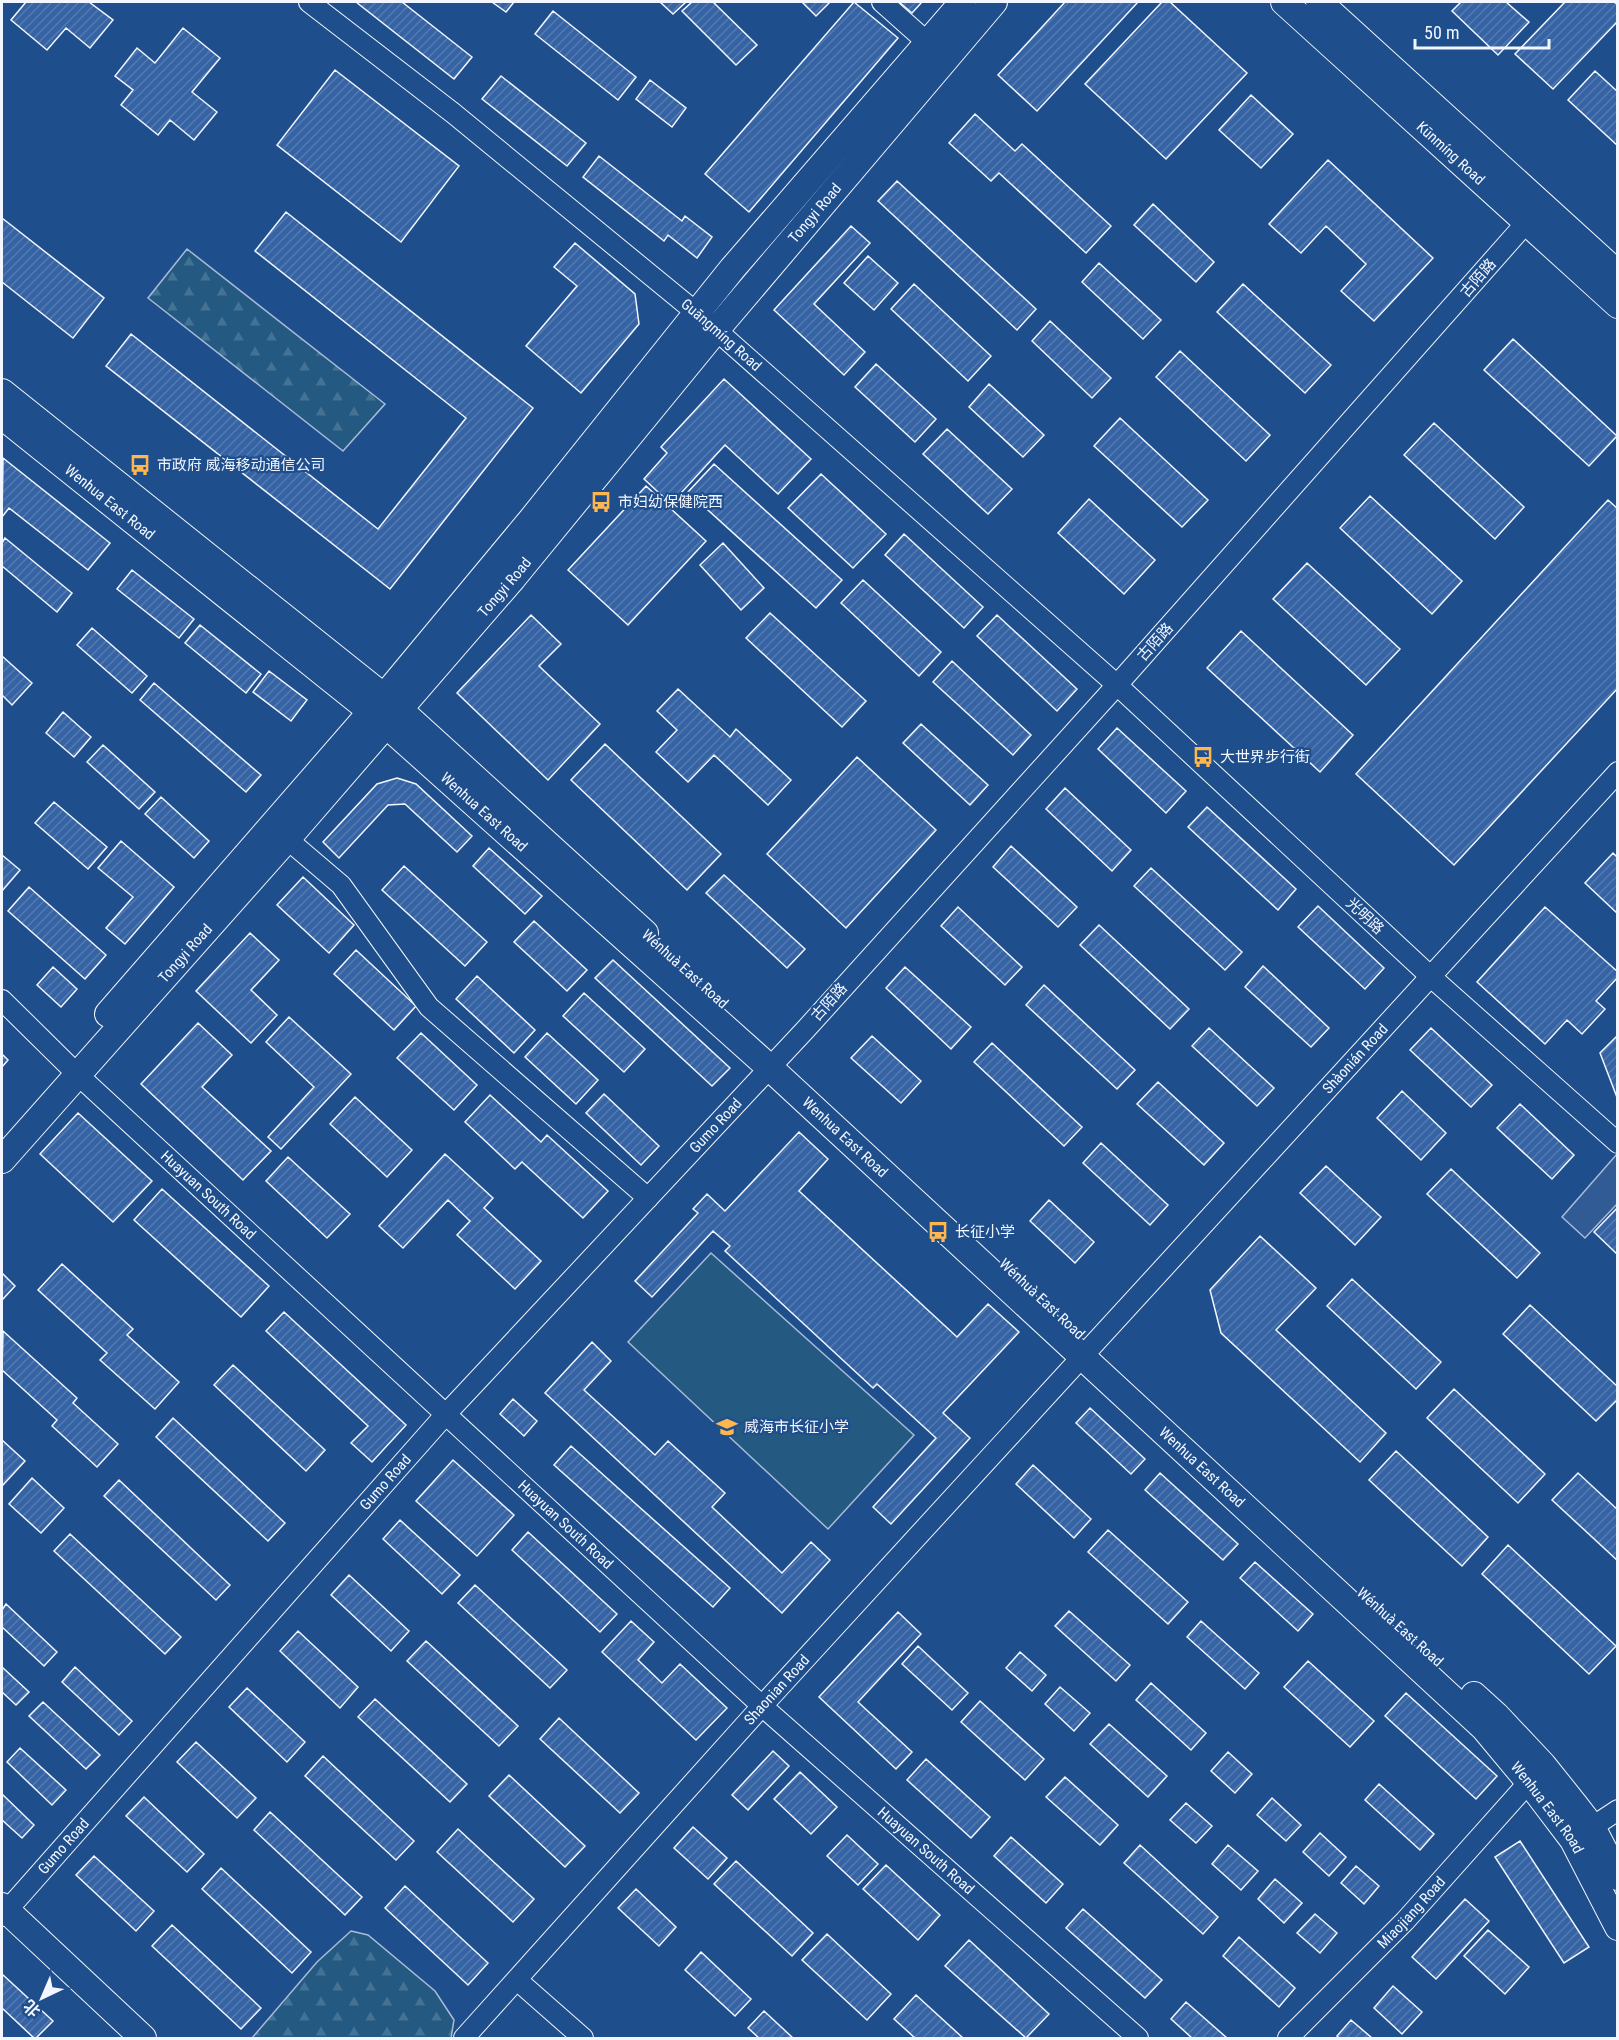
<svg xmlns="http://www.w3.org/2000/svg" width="1619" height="2040" font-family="'Roboto Condensed','Noto Sans SC',sans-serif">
<defs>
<pattern id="forest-firs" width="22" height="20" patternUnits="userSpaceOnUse" patternTransform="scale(1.5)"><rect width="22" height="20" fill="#245a82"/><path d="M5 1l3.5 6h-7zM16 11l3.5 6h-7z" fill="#447295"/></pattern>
<pattern id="building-hatch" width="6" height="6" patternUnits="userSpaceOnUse" patternTransform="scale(1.5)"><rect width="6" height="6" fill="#3563a3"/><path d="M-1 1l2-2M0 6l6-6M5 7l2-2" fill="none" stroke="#537ab1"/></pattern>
</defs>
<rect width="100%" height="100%" fill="#1f4e8c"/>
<path fill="#245a82" stroke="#a8bbd7" stroke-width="1.5" d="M711,1253L914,1435L828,1529L628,1342Z"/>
<path fill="url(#forest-firs)" stroke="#a8bbd7" stroke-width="1.5" d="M187,249L385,404L343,451L148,298Z
M351,1931L368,1935L435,1991L454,2020L451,2038H252L317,1962Z"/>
<path fill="#305b95" stroke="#a8bbd7" stroke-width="1.5" d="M1617,1154V1204L1585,1238L1562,1217Z"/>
<path fill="url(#building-hatch)" stroke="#f2f6ff" stroke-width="1.5" d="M26,2H89L113,20L90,48L66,28L47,50L11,20Z
M356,2H402L472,57L454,79Z
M492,2H514L506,12Z
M660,2H686L673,14Z
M692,2H713L757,45L736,65L682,11Z
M802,2H830L816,16Z
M854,2L898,38L749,212L705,174Z
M899,2H922L912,13Z
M1065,2H1138L1037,111L998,75Z
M1162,2H1170L1247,73L1166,159L1085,84Z
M1461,2H1506L1529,22L1498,55L1452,11Z
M1565,2H1614L1618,5V21L1553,89L1515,54Z
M553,11L636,77L618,100L535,34Z
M183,28L220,58L192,92L217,112L194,140L170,120L158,135L121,105L133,90L115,76L137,48L155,63Z
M335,70L459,166L401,242L277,145Z
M1595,71L1618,92V146L1568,100Z
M501,76L586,143L567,166L482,99Z
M650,80L686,108L672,127L636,99Z
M1251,95L1293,134L1261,168L1219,130Z
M975,114L1015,151L1022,144L1111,226L1086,253L999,173L991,181L949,143Z
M599,156L682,221L685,216L712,237L697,258L668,235L664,241L583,177Z
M1328,160L1433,258L1374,321L1341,291L1366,264L1326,226L1301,253L1269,224Z
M897,181L1036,309L1017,330L878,201Z
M1153,204L1214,262L1196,282L1134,225Z
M286,212L533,408L390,589L106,366L131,334L378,529L466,418L255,251Z
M2,218L104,298L73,338L2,282Z
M851,226L870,243L814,304L865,352L844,375L774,310Z
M575,243L635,294L639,324L581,393L526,346L577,286L554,267Z
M868,256L898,283L874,310L844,283Z
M1099,263L1161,320L1143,339L1082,282Z
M914,284L991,356L968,381L891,309Z
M1243,284L1331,365L1305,393L1217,312Z
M1050,321L1111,378L1092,398L1032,341Z
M1513,339L1617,436L1589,466L1484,370Z
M1180,351L1270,435L1246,461L1156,377Z
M876,364L936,419L915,442L855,387Z
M724,379L811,459L778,494L725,445L671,504L644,479L667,453L661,447Z
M989,384L1044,435L1023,457L969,407Z
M1120,418L1208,500L1182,527L1094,446Z
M1434,423L1524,507L1495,539L1404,455Z
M947,429L1012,489L988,514L923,454Z
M3,458L110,543L88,570L9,508L2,517Z
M714,464L842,580L816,608L688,492Z
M821,474L886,534L853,568L788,508Z
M646,486L706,541L628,625L568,570Z
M1370,496L1462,581L1432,614L1340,528Z
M1089,499L1155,560L1124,594L1058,533Z
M1608,500L1618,509V688L1454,865L1356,774Z
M904,534L983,607L964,628L885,555Z
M5,538L72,593L57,612L2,566V543Z
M723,543L764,588L741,610L700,565Z
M1307,563L1400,649L1366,685L1273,599Z
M132,570L194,619L179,638L117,589Z
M863,580L941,652L919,676L841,603Z
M770,613L866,701L842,727L746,638Z
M531,615L561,644L539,666L600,724L548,780L457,693Z
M997,615L1077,689L1057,711L977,636Z
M200,625L261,674L246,693L185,643Z
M92,628L147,676L132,693L77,645Z
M1241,631L1353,735L1320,772L1207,668Z
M2,656L32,683L12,705L2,695Z
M952,661L1031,735L1013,755L933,682Z
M269,671L307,700L291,721L253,692Z
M154,683L261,775L246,792L140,700Z
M678,689L730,737L736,729L791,780L768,805L714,755L688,782L656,752L677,730L657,711Z
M63,712L91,737L74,757L46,733Z
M921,724L988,785L970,805L903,743Z
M1117,728L1186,791L1166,813L1098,749Z
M605,744L721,854L687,890L571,780Z
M103,745L155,792L139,809L87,762Z
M857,757L936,830L846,928L767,854Z
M397,778L416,784L472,836L457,852L405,804L388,805L339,858L323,842L377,784Z
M1065,788L1131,850L1112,871L1046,809Z
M161,797L209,841L194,858L145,814Z
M54,802L107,847L88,869L35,823Z
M1207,807L1296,889L1278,910L1188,827Z
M121,841L174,887L125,944L106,928L133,897L98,868Z
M1011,846L1077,907L1058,927L993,867Z
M489,848L542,896L525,914L473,866Z
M1613,853L1618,858V914L1585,883Z
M2,855L20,870L2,891Z
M404,866L487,942L465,966L382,890Z
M1151,868L1242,952L1225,970L1134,886Z
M724,875L805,949L787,968L706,893Z
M303,877L354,925L329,953L277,905Z
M29,887L106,955L85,979L8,911Z
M1318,906L1384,968L1365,989L1298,927Z
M958,907L1022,967L1005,985L941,926Z
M1545,907L1618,972V977L1596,1001L1605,1009L1582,1034L1567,1020L1545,1044L1477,982Z
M534,921L587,970L567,991L514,942Z
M1099,925L1189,1009L1170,1029L1080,945Z
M250,933L279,960L251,990L277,1015L251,1043L196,991Z
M356,950L416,1006L394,1030L334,974Z
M613,960L730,1068L712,1086L595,978Z
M1263,966L1329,1028L1311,1047L1245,987Z
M53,967L77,989L61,1007L37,985Z
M905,967L971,1027L951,1049L886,988Z
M477,976L535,1030L514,1053L456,999Z
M1044,985L1135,1070L1117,1089L1026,1005Z
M584,993L645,1049L624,1072L563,1016Z
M289,1017L351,1074L281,1149L268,1137L314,1087L266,1042Z
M198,1023L232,1055L202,1087L271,1151L243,1180L141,1084Z
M1209,1028L1274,1088L1257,1106L1192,1046Z
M1431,1028L1492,1085L1471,1107L1410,1050Z
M421,1033L477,1085L454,1110L397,1058Z
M547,1033L598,1080L576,1104L525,1057Z
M1618,1035V1100L1600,1053Z
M872,1036L921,1081L901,1103L851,1058Z
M992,1043L1082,1127L1064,1146L974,1062Z
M2,1054L8,1060L2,1067Z
M1158,1082L1224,1143L1204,1165L1137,1104Z
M1402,1091L1446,1133L1421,1160L1377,1118Z
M604,1094L659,1146L641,1165L586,1113Z
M490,1095L541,1142L547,1135L608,1191L583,1218L522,1162L515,1169L465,1122Z
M355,1097L412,1150L387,1177L330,1124Z
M1520,1104L1574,1155L1552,1179L1497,1128Z
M78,1113L152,1181L113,1222L40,1154Z
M799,1132L828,1159L799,1191L957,1337L988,1304L1019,1332L943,1413L970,1438L891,1524L873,1507L936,1438L877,1384L873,1388L725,1251L730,1246L713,1231L652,1297L635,1281L698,1213L693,1209L707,1194L725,1211Z
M1101,1143L1168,1205L1150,1225L1083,1163Z
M445,1154L493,1198L484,1208L541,1261L515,1289L457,1235L470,1221L448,1200L403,1248L379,1226Z
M288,1157L350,1214L327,1238L266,1181Z
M1326,1166L1381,1217L1355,1245L1300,1193Z
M1451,1169L1540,1253L1517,1278L1427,1194Z
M162,1189L269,1286L241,1317L134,1220Z
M1049,1200L1094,1242L1075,1263L1030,1221Z
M1618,1207V1255L1594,1232Z
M1260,1236L1316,1288L1276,1330L1386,1433L1360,1462L1221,1333L1210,1290Z
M62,1264L133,1329L127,1335L179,1382L155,1409L100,1360L107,1353L38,1290Z
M2,1273L15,1286L2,1300Z
M1352,1279L1441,1362L1416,1389L1327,1306Z
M1530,1305L1618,1387V1399L1596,1421L1503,1334Z
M284,1312L406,1425L372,1462L351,1443L368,1426L266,1331Z
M3,1331L77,1398L73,1403L118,1444L97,1467L52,1426L57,1420L2,1370Z
M592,1342L611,1361L584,1390L655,1455L668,1441L725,1493L712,1507L782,1573L811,1542L830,1560L782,1613L545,1393Z
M233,1365L325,1450L306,1471L214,1385Z
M1454,1389L1545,1474L1518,1503L1427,1418Z
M513,1399L537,1421L524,1436L500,1414Z
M1090,1408L1145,1459L1131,1474L1076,1423Z
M173,1418L285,1523L268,1541L156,1437Z
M2,1440L25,1461L2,1486Z
M571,1446L730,1588L713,1607L554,1465Z
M1396,1451L1488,1537L1462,1566L1369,1480Z
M453,1460L514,1515L477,1556L416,1501Z
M1033,1465L1091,1519L1074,1538L1016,1484Z
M1160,1473L1238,1544L1223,1560L1145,1490Z
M1578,1473L1618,1510V1561L1552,1500Z
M32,1478L64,1508L41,1533L9,1504Z
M119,1480L230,1585L216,1600L104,1496Z
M400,1520L460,1575L442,1594L383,1539Z
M1108,1530L1188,1602L1168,1624L1088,1552Z
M528,1532L617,1614L600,1632L512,1550Z
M70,1534L181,1637L165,1654L54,1551Z
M1508,1545L1616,1646L1589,1674L1482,1574Z
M1255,1562L1313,1614L1298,1631L1240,1578Z
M349,1575L409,1631L391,1651L331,1595Z
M475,1585L567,1670L550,1688L458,1603Z
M6,1604L57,1652L44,1666L2,1627V1610Z
M1069,1611L1130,1665L1116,1681L1055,1626Z
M898,1612L921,1634L858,1702L912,1752L896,1769L819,1697Z
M631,1621L654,1642L638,1660L662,1683L680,1664L727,1708L696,1740L602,1652Z
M1201,1621L1259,1673L1245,1689L1187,1637Z
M298,1631L358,1687L340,1708L280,1651Z
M426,1641L518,1726L499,1746L407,1661Z
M918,1646L968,1693L952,1710L902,1664Z
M1020,1652L1046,1675L1032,1691L1006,1668Z
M1308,1661L1374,1721L1350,1747L1284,1687Z
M2,1667L29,1692L16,1705L2,1692Z
M75,1667L132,1721L119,1735L62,1682Z
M1151,1683L1206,1733L1191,1750L1136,1700Z
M1060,1687L1090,1713L1074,1731L1045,1704Z
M247,1688L305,1742L287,1762L229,1707Z
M1406,1693L1497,1776L1476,1799L1385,1716Z
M375,1699L467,1784L450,1802L358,1717Z
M980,1701L1044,1759L1025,1780L961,1722Z
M43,1702L100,1755L86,1769L29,1716Z
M559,1718L639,1793L620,1813L540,1739Z
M1109,1724L1167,1776L1148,1797L1090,1744Z
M196,1742L256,1798L237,1818L177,1762Z
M20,1748L66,1790L52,1805L7,1762Z
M773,1751L789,1766L748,1810L732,1795Z
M1228,1752L1252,1774L1235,1793L1211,1771Z
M323,1756L414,1841L396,1860L305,1776Z
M926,1759L990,1817L971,1838L907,1780Z
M800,1772L837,1807L811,1834L774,1799Z
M509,1775L585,1846L565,1867L489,1796Z
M1065,1777L1118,1825L1100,1845L1046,1797Z
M1379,1784L1434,1834L1420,1850L1365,1800Z
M2,1794L34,1825L22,1838L2,1820Z
M144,1797L204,1854L187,1872L126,1816Z
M1272,1798L1301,1825L1286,1841L1257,1815Z
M1186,1803L1212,1826L1196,1843L1170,1820Z
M270,1812L362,1897L345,1915L254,1830Z
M693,1827L727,1858L708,1879L674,1848Z
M458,1829L534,1899L513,1922L437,1852Z
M1320,1833L1346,1857L1329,1876L1303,1852Z
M847,1835L878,1864L858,1885L827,1856Z
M1011,1837L1063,1884L1046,1903L994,1856Z
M1520,1841L1589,1947L1564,1963L1495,1857Z
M1140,1845L1218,1917L1203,1934L1124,1863Z
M1228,1845L1258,1871L1241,1890L1212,1864Z
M94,1856L154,1911L136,1931L76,1875Z
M736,1861L813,1933L792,1956L714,1884Z
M886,1865L940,1915L918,1940L863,1889Z
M1356,1866L1379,1886L1364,1904L1341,1883Z
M221,1868L311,1952L292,1973L202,1889Z
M1275,1879L1302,1903L1284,1923L1258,1899Z
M405,1886L488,1963L468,1985L385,1908Z
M636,1889L676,1927L659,1946L618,1908Z
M1465,1899L1489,1921L1436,1979L1412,1957Z
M1083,1909L1162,1980L1145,1998L1066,1928Z
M1315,1914L1337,1933L1320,1953L1297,1933Z
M172,1925L261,2008L241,2029L152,1946Z
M1488,1930L1529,1967L1505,1994L1464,1956Z
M827,1934L891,1994L867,2020L802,1960Z
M1239,1937L1295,1988L1279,2007L1223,1956Z
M969,1940L1049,2014L1026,2038L945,1966Z
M701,1952L751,1999L735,2016L685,1970Z
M2,1974L53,2021L36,2038H34L2,2008Z
M1393,1986L1422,2012L1402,2034L1374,2008Z
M916,1995L963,2038H915L894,2019Z
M1186,2002L1227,2038H1192L1171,2019Z
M764,2011L793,2038H759L748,2028Z
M1351,2020L1372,2038H1339L1337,2036Z"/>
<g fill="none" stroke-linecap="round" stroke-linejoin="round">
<defs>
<g id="minor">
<path id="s1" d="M309,2L453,113L698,314L1117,685L1430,976L1618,1143"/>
<path d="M882,2L927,42"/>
<path d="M287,839L341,885L429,1007L648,1198"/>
<path id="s2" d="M2,1000L78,1075L762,1706L1138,2038"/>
<path d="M1580,1835L1618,1810"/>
<path id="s3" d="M2,1916L446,1414L806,1029L1117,685L1526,223"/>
<path d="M517,1980L583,2038"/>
<path id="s4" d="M464,2038L762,1706L1618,772"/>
<path id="s5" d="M1288,2038L1405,1921L1529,1782"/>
</g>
<g id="major">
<path id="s6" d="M1284,2L1618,305"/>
<path d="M1319,2L1618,274"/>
<path d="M2,392L399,709L645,933"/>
<path id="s7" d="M2,416L372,712L770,1068L1484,1728L1529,1782L1573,1840L1618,1927"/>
<path d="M108,1014L384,697L531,520L732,269L963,2"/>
<path id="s8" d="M2,1160L287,839L513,578L716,330L994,2"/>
<path d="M1474,1695L1496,1715L1543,1765L1575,1805L1592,1827L1618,1877"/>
<path d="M2,1906L143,2038"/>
</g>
</defs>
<use href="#minor" stroke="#f2f6ff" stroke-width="22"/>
<use href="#major" stroke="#f2f6ff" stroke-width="28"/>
<use href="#minor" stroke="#1f4e8c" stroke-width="20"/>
<use href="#major" stroke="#1f4e8c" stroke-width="26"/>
</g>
<defs>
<symbol id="bus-bare" viewBox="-9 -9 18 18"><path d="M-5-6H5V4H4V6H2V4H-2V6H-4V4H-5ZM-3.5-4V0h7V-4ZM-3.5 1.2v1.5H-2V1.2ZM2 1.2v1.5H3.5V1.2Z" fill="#ffb74d" stroke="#1f4e8c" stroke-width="2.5" paint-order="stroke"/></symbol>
<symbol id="school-bare" viewBox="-9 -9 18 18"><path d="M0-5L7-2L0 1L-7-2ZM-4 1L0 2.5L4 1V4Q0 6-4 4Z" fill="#ffb74d" stroke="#1f4e8c" stroke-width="2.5" paint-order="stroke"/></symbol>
</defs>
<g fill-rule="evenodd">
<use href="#bus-bare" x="125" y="450" width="30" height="30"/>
<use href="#bus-bare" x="586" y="487" width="30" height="30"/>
<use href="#bus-bare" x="1188" y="742" width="30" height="30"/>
<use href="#bus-bare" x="923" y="1217" width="30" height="30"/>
<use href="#school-bare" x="712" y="1412" width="30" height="30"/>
</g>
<g text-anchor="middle" stroke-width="4.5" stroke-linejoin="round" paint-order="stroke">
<g font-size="15" fill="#f2f6ff" stroke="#1f4e8c">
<text dy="5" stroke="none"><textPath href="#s6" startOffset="225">Kūnmíng Road</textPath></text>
<text dy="5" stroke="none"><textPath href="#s8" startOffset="1248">Tongyi Road</textPath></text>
<text transform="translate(1478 278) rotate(-49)" y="5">古陌路</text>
<text dy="5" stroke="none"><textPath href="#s1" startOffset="530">Guāngmíng Road</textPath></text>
<text dy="5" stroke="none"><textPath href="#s7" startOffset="138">Wenhua East Road</textPath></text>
<text dy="5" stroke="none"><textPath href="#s8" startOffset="762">Tongyi Road</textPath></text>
<text transform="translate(1155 642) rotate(-48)" y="5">古陌路</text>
<text dy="5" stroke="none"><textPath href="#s7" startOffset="624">Wenhua East Road</textPath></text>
<text transform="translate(1365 916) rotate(43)" y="5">光明路</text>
<text dy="5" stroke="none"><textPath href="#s8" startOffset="276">Tongyi Road</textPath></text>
<text transform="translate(685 969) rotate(42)" y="5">Wénhuà East Road</text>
<text transform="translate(829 1002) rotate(-48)" y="5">古陌路</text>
<text dy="5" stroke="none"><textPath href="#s4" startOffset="1324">Shàonián Road</textPath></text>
<text dy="5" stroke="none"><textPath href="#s3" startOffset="1065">Gumo Road</textPath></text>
<text dy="5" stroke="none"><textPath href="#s7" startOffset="1110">Wenhua East Road</textPath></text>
<text dy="5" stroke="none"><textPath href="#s2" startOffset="284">Huayuan South Road</textPath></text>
<text transform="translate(1042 1299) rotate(43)" y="5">Wénhuà East Road</text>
<text dy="5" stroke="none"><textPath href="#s7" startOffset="1596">Wenhua East Road</textPath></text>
<text dy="5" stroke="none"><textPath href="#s3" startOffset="579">Gumo Road</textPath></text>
<text dy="5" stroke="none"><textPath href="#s2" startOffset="770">Huayuan South Road</textPath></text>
<text transform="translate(1400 1627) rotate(42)" y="5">Wénhuà East Road</text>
<text dy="5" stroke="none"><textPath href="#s4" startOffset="468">Shaonian Road</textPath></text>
<text dy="5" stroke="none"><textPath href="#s7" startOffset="2082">Wenhua East Road</textPath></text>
<text dy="5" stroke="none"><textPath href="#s3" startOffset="93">Gumo Road</textPath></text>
<text dy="5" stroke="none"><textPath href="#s2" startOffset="1256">Huayuan South Road</textPath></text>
<text dy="5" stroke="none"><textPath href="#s5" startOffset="176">Miaojiang Road</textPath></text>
</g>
<g font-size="15" fill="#f2f6ff" stroke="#1f4e8c" text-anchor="start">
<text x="157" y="470">市政府 威海移动通信公司</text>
<text x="618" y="507">市妇幼保健院西</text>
<text x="1220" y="762">大世界步行街</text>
<text x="955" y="1237">长征小学</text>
<text x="744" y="1432">威海市长征小学</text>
</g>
</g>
<rect width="1619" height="2040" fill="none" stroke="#f2f6ff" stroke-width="6"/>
<g transform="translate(42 1998) rotate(224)" stroke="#1f4e8c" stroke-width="4.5" paint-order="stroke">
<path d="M0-4.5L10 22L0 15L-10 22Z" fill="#f2f6ff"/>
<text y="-9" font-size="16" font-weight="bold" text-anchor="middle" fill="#f2f6ff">北</text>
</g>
<path d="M1415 39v9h134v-9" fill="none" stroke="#f2f6ff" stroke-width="3"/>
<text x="1424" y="39" font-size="18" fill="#f2f6ff" stroke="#1f4e8c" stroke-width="4.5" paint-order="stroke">50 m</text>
</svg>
